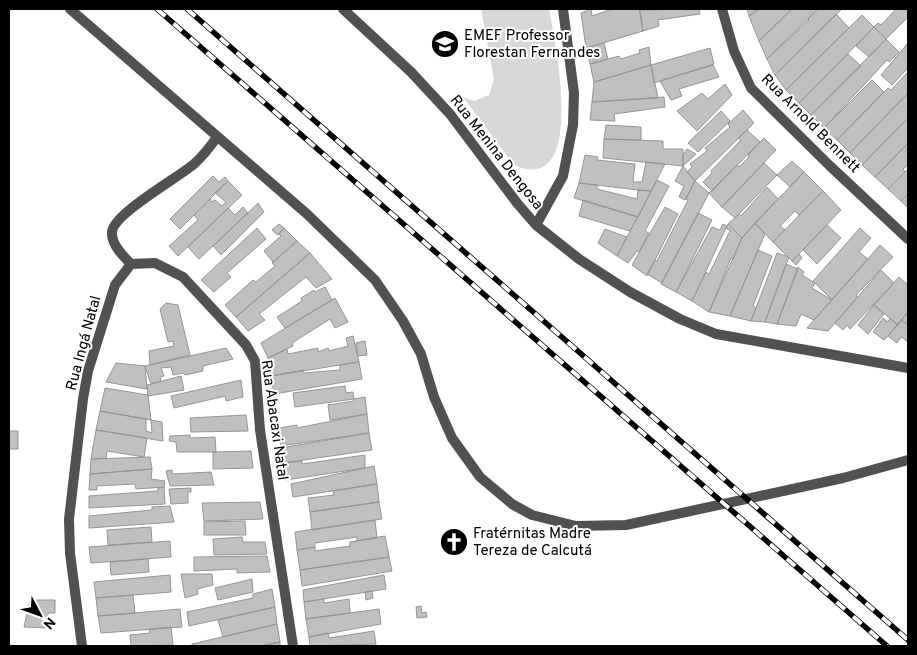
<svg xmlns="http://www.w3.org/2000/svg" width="917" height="655" font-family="Overpass,sans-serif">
<rect width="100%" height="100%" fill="#fff"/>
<path fill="#d8d8d8" d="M481,9H549C555,40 588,198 514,165L463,97L474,101L489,95L494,79Z"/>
<path fill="#c0c0c0" stroke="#959595" d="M591,9L592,16L612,9H639L643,31L586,48L581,13Z
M699,9L700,14L658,20L659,26L643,31L640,10Z
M747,9H759L749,16Z
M759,9H792L759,41L749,16Z
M792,9H818L767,59L759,41Z
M818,9H842L775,75L767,59L809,20L808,19Z
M896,9H908V17L886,39L874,27L878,23L881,25Z
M836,14L849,28L786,90L775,75Z
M862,15L874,27L799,103L786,90Z
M874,27L886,39L869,57L856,46Z
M886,39L899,52L889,62L887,60L824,128L811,115Z
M604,43L608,59L590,64L586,48Z
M908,43V68L892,85L881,75Z
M649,47L651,65L594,82L590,64L619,56L621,59L640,53L639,50Z
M710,48L714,64L654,83L651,65Z
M848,54L861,66L811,115L799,103Z
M651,65L658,98L592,102L594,82Z
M713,65L719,77L679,89L682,96L671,100L660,81Z
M908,72V93L850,153L837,140L888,88L891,90Z
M872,80L884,92L837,140L824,128Z
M725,84L732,95L697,131L677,111L702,93L708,99Z
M908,93V118L862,165L850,153Z
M664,97L665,107L614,114L615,121L590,120L592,102Z
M743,110L754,123L695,181L687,172L692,167L690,164L707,151L705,148L730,127L728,124Z
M721,111L730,121L698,152L688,143Z
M908,118V143L875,177L862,165Z
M606,125L641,127V140L604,139Z
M747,130L760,142L712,191L703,182L712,173L711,171L741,140L738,138Z
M764,138L776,150L722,207L709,193L737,165L739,167L749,157L748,155Z
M604,139L663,141V149H683V166L603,158Z
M908,143V165L903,169L905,172L888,189L875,177Z
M687,149L696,154L683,166V155Z
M585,155L598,157L597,160L635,164L633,182H642L646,162L665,164L651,191L638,190L579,183Z
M792,161L804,172L790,187L777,175Z
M764,163L777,175L735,218L722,207Z
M683,166L695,181L685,200L679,197L684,186L675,181Z
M908,169V194L901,201L888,189Z
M804,172L823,191L799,215L795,211L780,226L785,230L773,242L755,223Z
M213,176L219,182L225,177L228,181L180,229L170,219Z
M657,180L669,186L645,231L649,233L639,252L637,251L628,263L617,256Z
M228,181L242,195L178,256L169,246L198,220L194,215L210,199L212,202L215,200L222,206L226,202L215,193Z
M695,181L709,193L662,283L647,274L655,260L657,261L688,200L686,199Z
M579,183L597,185V189L637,199L638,190L651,191L638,217L574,198Z
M767,187L778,199L742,238L728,224L739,214L741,216Z
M823,191L841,210L792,261L773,242Z
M908,194V208L901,201Z
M583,200L638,217L630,231L579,216Z
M258,203L264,212L221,255L213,246Z
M243,207L248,213L199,259L188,247L228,208L235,215Z
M665,207L678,214L647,276L632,265Z
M698,213L712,220L676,292L661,284Z
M755,223L765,234L730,316L709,312L742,238Z
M279,224L284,228L278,235L272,230Z
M723,224L727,226L726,228L692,301L676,292L712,227L720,230Z
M728,224L742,238L733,259L731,258L709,312L692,301L706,272L709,274L730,231L726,228Z
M827,225L841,238L817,264L803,250Z
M257,228L266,239L227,273L231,277L214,292L201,280Z
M284,228L297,241L273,262L264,251L281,236L279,234Z
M860,228L871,238L859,252L868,259L832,300L813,281Z
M605,229L627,237L617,256L598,243Z
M297,241L310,253L236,317L225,305L253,280L256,282L275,266L272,263Z
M880,245L893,257L856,295L858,297L828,331L807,328Z
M758,250L772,256L753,306L756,308L751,321L730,316Z
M310,253L332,279L316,288L306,277L259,314L265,320L248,331L236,317Z
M777,253L789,257L765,322L751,321Z
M799,254L802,258L796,265L792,261Z
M786,264L798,269L777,324L765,322Z
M798,267L804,272L802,275L815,283L812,288L832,300L814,320L801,314L796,326L777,324Z
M881,270L894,283L850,329L847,325L843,330L835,323Z
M899,277L908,285V312L898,325L874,305Z
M325,287L332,300L285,328L277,317L302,301L301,298L314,290L315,292Z
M335,298L348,322L335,328L330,319L292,343L293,346L268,358L261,343Z
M166,303L178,305L190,355L150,365L149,351L174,346L173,341L168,342L160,309Z
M874,305L884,314L868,334L858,325Z
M908,312V325L901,320Z
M883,318L888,322L890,318L898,325L884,340L873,332Z
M901,320L908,325V342L901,337L897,343L888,336Z
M353,336L359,362L271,376L268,358L287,349L288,354L318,348V352L328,348L329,351L348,346L346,338Z
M365,341L367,355L358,356L356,343Z
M226,348L233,359L203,366V371L185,375L184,373L173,375L171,367L161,368L164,376L160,377L161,381L151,384L145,366Z
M359,362L362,379L274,394L271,376L303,370L304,373L340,370V365Z
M116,363L145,366L147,389L106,382Z
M181,376L184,390L148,396L147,385Z
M241,380L243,397L226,401L225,396L174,408L171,396Z
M345,386L346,393L353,392L354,399L295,407L293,393Z
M105,388L148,395L151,420L100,411Z
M365,397L367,414L330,420L328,405L354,401V399Z
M100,411L146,419V431L152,433L151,420L162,422L163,441L96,430Z
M367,414L369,433L281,446L279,428L297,425V428Z
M246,415L248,431L191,432L190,418Z
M96,430L147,438L144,457L107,451L106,458L91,459Z
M9,431H18V449H9Z
M369,433L372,450L283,463L281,448Z
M190,435V438L215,437L216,452H177L176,442L169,441L170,436Z
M251,451L253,468L213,469V452Z
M365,455V468L286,480L283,463L302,461V464Z
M150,457L152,469L90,474L91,459Z
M374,466L377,484L293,497L291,484Z
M152,469L151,479L165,481L164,487L136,489L135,484L97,486V490H89L90,474Z
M172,470V474L211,472L214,485L170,486L166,471Z
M377,484L379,502L310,512L308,498L334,495L333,491Z
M164,487L165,504L89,508V496L158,491V488Z
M191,488V492H188V503L171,504L169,489Z
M260,502L263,519L204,521L202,503Z
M379,502L382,519L312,530L310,512Z
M170,506L174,522L89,528V516L152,510V507Z
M375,520L377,538L357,541V537L315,543V547L297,550L295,532Z
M245,521L246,535H204V522Z
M151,527L152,542L108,545L107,530Z
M385,536L389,557L300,570L297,550L315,547V551L350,546V542Z
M242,537L243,542H265L267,554L214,555L213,539Z
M170,541L171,557L91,563L89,547Z
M267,556L270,572L237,573V569L194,571V557Z
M389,557L392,571L302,586L300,570Z
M148,559L149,572L111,575L110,562Z
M181,574H212L213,585L197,589L198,594L185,598Z
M170,575L171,592L96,598L94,582Z
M384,575L386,589L304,602L303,590Z
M252,579L253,592L218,600L215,588Z
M272,589L275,607L189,626L187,612L253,598V594Z
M369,591H372L373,598L366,600L365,592Z
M133,595L135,613L98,616L96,598Z
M324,599V603L349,599L350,613L306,619L304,602Z
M30,600H55V613H48V628L24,627Z
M421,606L422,613L426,612L427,617L417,618L416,607Z
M275,607L277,624L223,637L218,620Z
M180,609L182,627L101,633L98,616Z
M379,609L381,624L309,637L306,619Z
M277,624L280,642L261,646H192V644Z
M171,627L173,645L131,646L130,635L150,633L149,629Z
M374,631L376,644L310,646L309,637L328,633L329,638Z
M280,642V646H261Z"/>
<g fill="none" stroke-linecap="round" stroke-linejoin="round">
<path stroke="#515151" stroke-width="10" d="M131,264C123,256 111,244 112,232C113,214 179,177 194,164C203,156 210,147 217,137"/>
<path stroke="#515151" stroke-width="10" d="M343,9L411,72L450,114L517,203L536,225L579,259L630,292L680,319L716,334L908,368
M722,9L734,51L751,88L830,166L908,239
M536,225L563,176L573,125L574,93L563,9
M82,646L70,553L69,519L83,399L88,371L115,285L131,264L155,263L183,277L246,345L255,361L260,430L293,646"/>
<path stroke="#515151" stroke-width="10" d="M70,9L307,214L375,280L403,321L421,354L434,397L452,438L480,477L512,504L532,515L576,526L626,525L843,478L908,460"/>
<defs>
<path id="rail" d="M157,9L887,646
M187,9L908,640"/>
</defs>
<use href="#rail" stroke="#000" stroke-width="5.5"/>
<use href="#rail" stroke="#fff" stroke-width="4" stroke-dasharray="11" stroke-linecap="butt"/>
</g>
<defs>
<symbol id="school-disc" viewBox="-11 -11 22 22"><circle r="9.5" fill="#000" stroke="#fff"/><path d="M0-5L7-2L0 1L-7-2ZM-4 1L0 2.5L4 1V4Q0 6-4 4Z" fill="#fff"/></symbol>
<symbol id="church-disc" viewBox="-11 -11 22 22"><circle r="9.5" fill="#000" stroke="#fff"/><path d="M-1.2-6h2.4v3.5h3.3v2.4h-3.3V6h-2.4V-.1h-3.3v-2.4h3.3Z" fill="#fff"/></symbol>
</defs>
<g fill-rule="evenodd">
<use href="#school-disc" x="429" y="28" width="32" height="32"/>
<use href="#church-disc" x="438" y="526" width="32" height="32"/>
</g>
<g text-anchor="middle" stroke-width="4" stroke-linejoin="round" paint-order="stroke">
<g font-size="15" fill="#000" stroke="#fff" text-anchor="start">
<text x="464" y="40">EMEF Professor<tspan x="464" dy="17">Florestan Fernandes</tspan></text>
<text x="473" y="538">Fratérnitas Madre<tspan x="473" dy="17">Tereza de Calcutá</tspan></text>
</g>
<g font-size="15" fill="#000" stroke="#fff">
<text transform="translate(811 123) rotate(45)" y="5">Rua Arnold Bennett</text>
<text transform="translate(497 152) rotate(52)" y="5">Rua Menina Dengosa</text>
<text transform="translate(83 343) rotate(-75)" y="5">Rua Ingá Natal</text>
<text transform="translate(275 420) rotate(82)" y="5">Rua Abacaxi Natal</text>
</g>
</g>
<rect width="917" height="655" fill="none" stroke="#000000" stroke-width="20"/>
<g transform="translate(40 615) rotate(131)" stroke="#ffffff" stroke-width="4" paint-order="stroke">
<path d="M0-4L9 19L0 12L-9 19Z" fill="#000000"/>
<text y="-8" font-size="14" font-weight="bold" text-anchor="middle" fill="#000000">N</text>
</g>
</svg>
